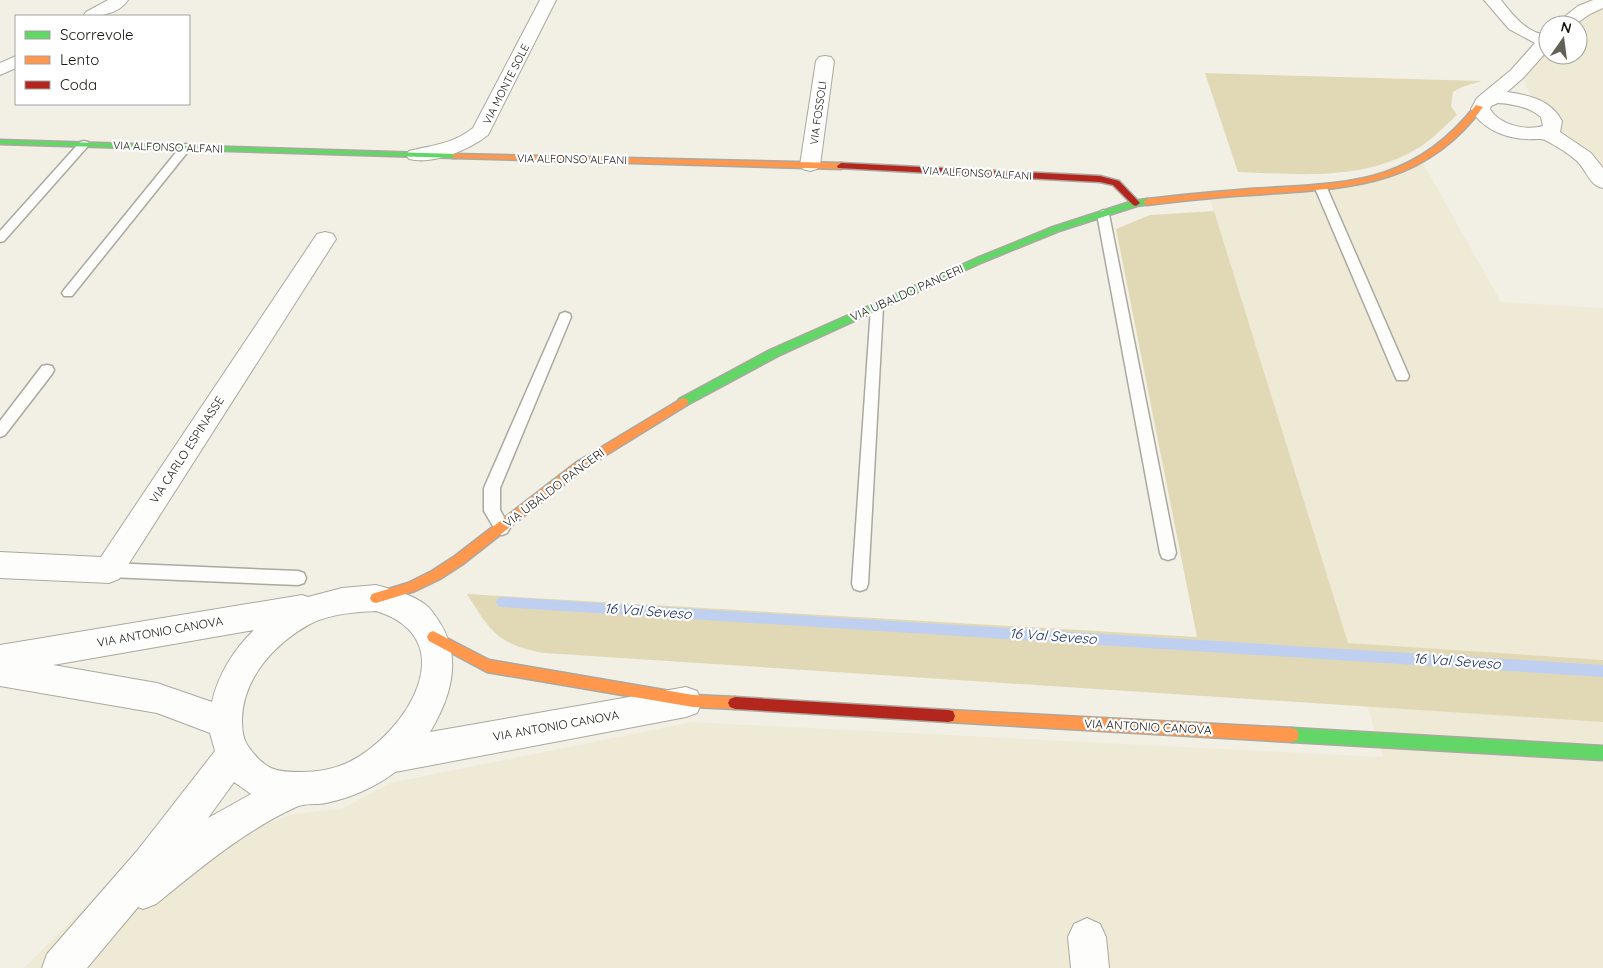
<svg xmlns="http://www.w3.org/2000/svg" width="1603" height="968" font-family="Quicksand,sans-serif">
<rect width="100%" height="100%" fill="#f2f0e5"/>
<path fill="#efead6" d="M1603,6V176L1550,133L1544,108L1529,93L1522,75L1548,45V55H1578V25H1572L1585,14Z
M1418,154L1501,302L1603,308V968H24L100,892L288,815L344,808L390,783L692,722L1383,757L1207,190L1319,184L1365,176L1407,161Z"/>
<path fill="#e1d9b6" d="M1205,73L1482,81L1462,87L1453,92L1451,106L1457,115C1443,128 1430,142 1413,151C1360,181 1296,174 1238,172Z
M1214,211L1348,643L1603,660V722L544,653C498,645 490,631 467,594L1197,637L1116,229L1150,215Z"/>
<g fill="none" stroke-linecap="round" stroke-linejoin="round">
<path fill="#becfef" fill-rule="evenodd" d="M502,597L1603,665V677L502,607L498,606L496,602L498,598Z"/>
<defs>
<path id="lane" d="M84,141L88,142L89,144L88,146L4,241L0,242V231L80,142Z
M186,144L190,145L191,147L190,149L72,296H64L62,293L64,290L182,145Z
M1321,185L1327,188L1409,376L1407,380H1397L1395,376L1315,188Z
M1103,210L1109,214L1176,553L1174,558L1168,560L1162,558L1160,553L1097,214Z
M877,303L882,304L883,307L868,584L866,589L860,591L854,589L852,584L871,307L872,304Z
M565,312L570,314L571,317L500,488V510L510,528L507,533L502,535L497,533L484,511V488L559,317L560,314Z
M47,365L52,366L54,370L52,374L5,435L0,437V421L42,366Z
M109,563L298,571L304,573L306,578L304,583L298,585L109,577L103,575L101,570L103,565Z"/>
<path id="street" d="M108,0H128C119,14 99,17 83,16L86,12Z
M540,0H556L488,135C469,150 433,165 409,159L406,155L409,151C433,145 453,144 473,128Z
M1484,0H1501C1511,13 1530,37 1548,34V50L1523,78L1507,92C1529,95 1551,100 1562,121L1560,132L1591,153L1603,168V188C1589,185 1587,171 1577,161C1569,154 1555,145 1545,140C1540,138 1531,140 1526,139C1504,138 1481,128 1471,109L1477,98L1511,70L1535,43L1509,29ZM1498,103C1514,104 1529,107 1541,117L1543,126C1526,131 1499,125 1490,109L1491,106Z
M1593,0H1603V8L1590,14L1574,25H1554L1578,6Z
M16,56V68L0,75V63Z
M825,56L831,57L834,61L820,165L817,169L810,171L803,169L800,165L816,61L819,57Z
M325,232L333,234L336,239L119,579L109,583L0,578V552L101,557L317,234Z
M376,585C393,590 412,594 426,605C432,610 436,617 440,623C463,659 450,699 430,732L686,687L697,691L702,702L697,713L686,717L395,772C376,787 350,798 326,803C317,805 304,803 296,807C244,831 200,868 156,904L143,909L138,907L87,968H42L47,954L137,851L215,751L210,733L157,713L0,686V645L302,595L308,597L342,588ZM376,611C466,639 406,734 349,762C335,769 316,772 301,772C291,772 280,772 271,768C263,764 256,757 251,750C243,741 242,731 242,719C243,678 275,643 310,624C330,614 354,612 376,611ZM254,630C234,649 218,675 212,702L157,683L53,665ZM234,782L251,794L208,818Z
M1087,918L1100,924L1106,937L1109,968H1071L1068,937L1074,924Z"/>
<path id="fast" d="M0,140L456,154L460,156L456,158L0,144Z
M1147,199L1151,202L1150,204L1137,206L1059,231L983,262L778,356L687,405L683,406L678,402L679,399L770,350L977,258L1053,227L1133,201Z
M1292,728L1603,746V760L1292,742L1287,740L1285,735L1287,730Z"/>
<path id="slow" d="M1476,105L1483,107C1422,190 1343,188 1250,195C1215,197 1181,201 1147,205L1143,202L1147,199C1181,195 1215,192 1250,189C1344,183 1412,187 1476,105Z
M453,154L841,163L845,166L841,169L456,158H453Z
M683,398L687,399L688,402L687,405L585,468L463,564L440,579L415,591L376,603L372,602L370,598L372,594L408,583L432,571L455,556L577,462Z
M433,631L489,660L693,695L735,697L740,699L742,703L740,707L735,709L693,707L487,672L429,641L427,637L429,633Z
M948,710L1292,728L1297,730L1299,735L1297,740L1292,742L948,722L943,721L941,716L943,711Z"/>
<path id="jam" d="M841,163L1100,176L1119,181L1140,203L1136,206L1133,205L1113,185L1100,182L838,168L837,166Z
M735,697L948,710L953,711L955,716L953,721L948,722L735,709L730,707L728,703L730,699Z"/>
</defs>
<use href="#lane" stroke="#aaa8a0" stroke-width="3"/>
<use href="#street" stroke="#aaa8a0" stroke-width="2"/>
<use href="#fast" stroke="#aaa8a0" stroke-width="3"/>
<use href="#slow" stroke="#aaa8a0" stroke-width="3"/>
<use href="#jam" stroke="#aaa8a0" stroke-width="3"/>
<use href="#lane" fill="#fdfdfb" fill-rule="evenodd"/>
<use href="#street" fill="#fdfdfb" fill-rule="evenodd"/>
<use href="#fast" fill="#63d668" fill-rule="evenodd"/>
<use href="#slow" fill="#ff974d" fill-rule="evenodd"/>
<use href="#jam" fill="#b3261e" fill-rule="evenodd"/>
</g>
<g text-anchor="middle" stroke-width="4.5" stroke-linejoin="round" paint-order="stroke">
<g font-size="11" fill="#16150e" stroke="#fff">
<text transform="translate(506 84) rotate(-63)" y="4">VIA MONTE SOLE</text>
<text transform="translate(818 113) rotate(-82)" y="4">VIA FOSSOLI</text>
<text transform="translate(168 147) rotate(2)" y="4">VIA ALFONSO ALFANI</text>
<text transform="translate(572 159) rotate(1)" y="4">VIA ALFONSO ALFANI</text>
<text transform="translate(977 173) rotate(3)" y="4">VIA ALFONSO ALFANI</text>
</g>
<g font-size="12" fill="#16150e" stroke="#fff">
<text transform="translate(907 293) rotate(-24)" y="4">VIA UBALDO PANCERI</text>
<text transform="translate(187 450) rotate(-57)" y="4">VIA CARLO ESPINASSE</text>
<text transform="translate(554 488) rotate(-37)" y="4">VIA UBALDO PANCERI</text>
<text transform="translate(160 632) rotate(-10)" y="4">VIA ANTONIO CANOVA</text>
<text transform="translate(556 726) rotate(-10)" y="4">VIA ANTONIO CANOVA</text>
<text transform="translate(1148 727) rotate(3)" y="4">VIA ANTONIO CANOVA</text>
</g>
<g font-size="14" font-style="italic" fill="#10265f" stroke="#fff">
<text transform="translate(648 611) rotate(4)" y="5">16 Val Seveso</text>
<text transform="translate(1053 636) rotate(4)" y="5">16 Val Seveso</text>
<text transform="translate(1457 661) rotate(4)" y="5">16 Val Seveso</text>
</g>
</g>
<rect x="15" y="15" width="175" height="90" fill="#ffffff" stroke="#a2a19f"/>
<rect x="25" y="31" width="25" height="8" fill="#63d668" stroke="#a2a19f"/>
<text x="60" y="40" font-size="15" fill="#16150e">Scorrevole</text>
<rect x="25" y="56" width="25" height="8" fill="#ff974d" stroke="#a2a19f"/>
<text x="60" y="65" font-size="15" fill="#16150e">Lento</text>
<rect x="25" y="81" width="25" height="8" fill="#b3261e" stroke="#a2a19f"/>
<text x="60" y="90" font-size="15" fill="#16150e">Coda</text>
<g transform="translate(1563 40) rotate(14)"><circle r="24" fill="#ffffff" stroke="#a2a19f"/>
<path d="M0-4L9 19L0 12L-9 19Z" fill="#636259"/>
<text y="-8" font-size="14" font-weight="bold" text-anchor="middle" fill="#16150e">N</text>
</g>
</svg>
